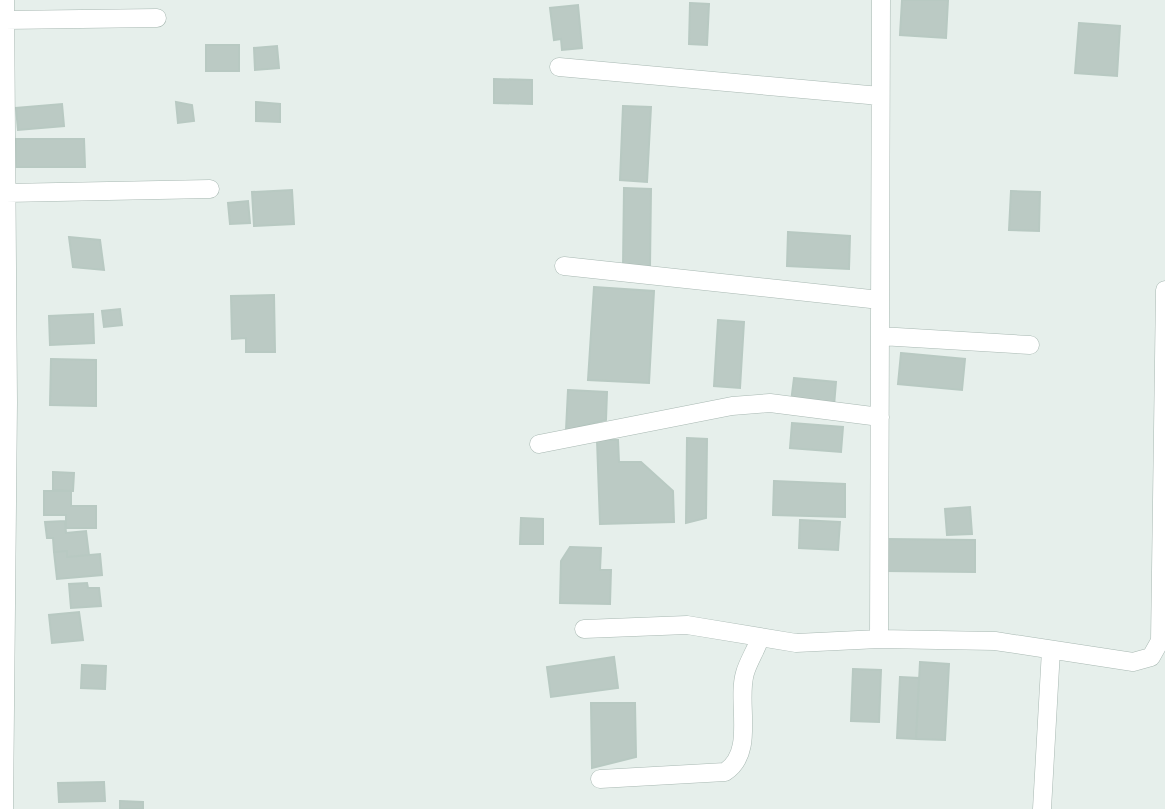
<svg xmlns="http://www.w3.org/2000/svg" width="1165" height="809" font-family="Overpass,sans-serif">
<rect width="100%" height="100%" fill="#e6efeb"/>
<path fill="#bbcac4" stroke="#b8c9c2" stroke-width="2" d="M902,0H948L946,38L900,35Z
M690,3L709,4L707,45L689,44Z
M578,5L582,48L562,50L561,39L554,40L550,8Z
M1079,23L1120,26L1117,76L1075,73Z
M206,45H239V71H206Z
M277,46L279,68L255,70L254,48Z
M494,79L532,80V104L494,103Z
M176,102L192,105L194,121L178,123Z
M256,102L280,104V122L256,121Z
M62,104L64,126L18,130L16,108Z
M623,106L651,107L647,182L620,180Z
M16,139H84L85,167H16Z
M624,188L651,189L650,267H623Z
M292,190L294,224L254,226L252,192Z
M1011,191L1040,192L1039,231L1009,230Z
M248,201L250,223L230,224L228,203Z
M788,232L850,236L849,269L787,266Z
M69,237L100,240L104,270L73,267Z
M594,287L654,291L649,383L588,380Z
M274,295L275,352H246V338L232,339L231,296Z
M120,309L122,325L104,327L102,311Z
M93,314L94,343L50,345L49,316Z
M718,320L744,322L740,388L714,386Z
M901,353L965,359L962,390L898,384Z
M51,359L96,360V406L50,405Z
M794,378L836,382L834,406L791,402Z
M568,390L607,392L606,420L566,430Z
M792,423L843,427L841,452L790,448Z
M687,438L707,439L706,518L686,523Z
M597,440H618L619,462H641L673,491L674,522L600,524Z
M53,472L74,473L73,491L53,490Z
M774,481L845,484V517L773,515Z
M44,491H71V506H96V528H66V515H44Z
M970,507L972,534L947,535L945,509Z
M521,518L543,519V544H520Z
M800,520L840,522L838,550L799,548Z
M65,521L66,533L86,531L89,555L67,557V551L54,552L53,538H47L45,522Z
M887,539L975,540V572L886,571Z
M570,547L601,548L600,570H611L610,604L560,603L561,561Z
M67,551V557L100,554L102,575L57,579L54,552Z
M87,583L88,588H99L101,606L71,608L69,584Z
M79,612L83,640L52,643L49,615Z
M614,657L618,688L551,697L547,667Z
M920,662L949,664L945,740L916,739Z
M82,665L106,666L105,689L81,688Z
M853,669L881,670L879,722L851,721Z
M900,677L919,678L916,739L897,738Z
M591,703H635L636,757L592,768Z
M104,782L105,801L59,802L58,783Z
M120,801L143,802V809H120Z"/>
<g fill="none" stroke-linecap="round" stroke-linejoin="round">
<defs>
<path id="minor" d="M5,20L157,18
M559,67L880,96
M6,193L210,189
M564,266L880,300
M880,336L1030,345
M539,444L732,406L770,403L880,417
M584,629L687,625L796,643L879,639L995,641L1133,662L1151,657L1160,641L1165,290
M879,639L881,0
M600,779L725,772C756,752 736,703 745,673C748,662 756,650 760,638
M4,809L8,402L5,0
M1042,809L1051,650"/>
</defs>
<use href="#minor" stroke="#a8b8b2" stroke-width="19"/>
<use href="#minor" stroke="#fff" stroke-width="18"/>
</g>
</svg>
